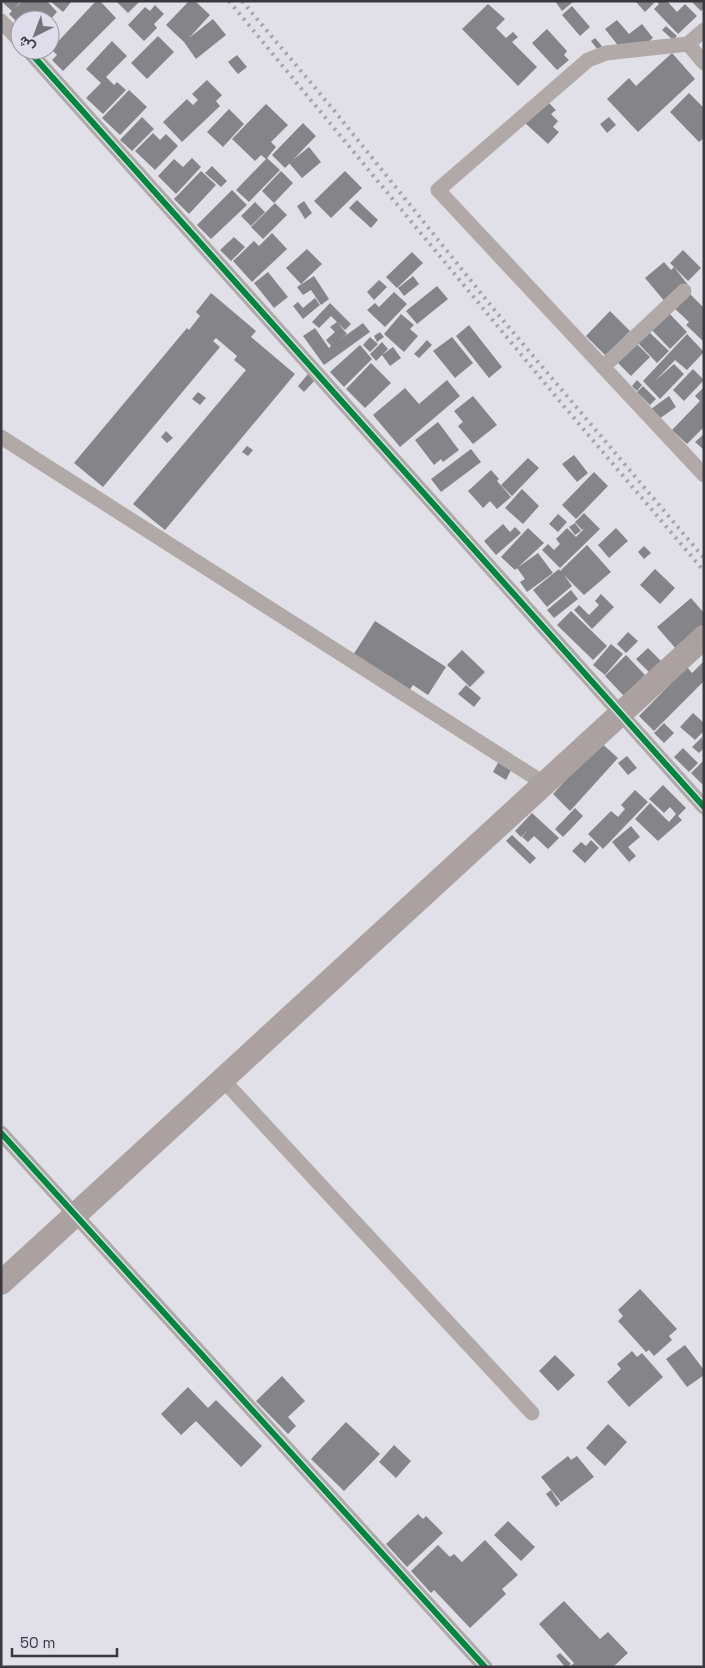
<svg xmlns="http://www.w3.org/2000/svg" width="705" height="1668" font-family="'Space Grotesk',Vazirmatn,sans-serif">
<rect width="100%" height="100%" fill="#e1e0e8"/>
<path fill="#848489" d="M1,1H21L15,8L22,1H47L57,12L50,20H20V25L9,14L12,11Z
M50,1H72L63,12Z
M96,1H100L116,18L63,71L52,60L57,55L51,49Z
M116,1H140L128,13Z
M189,1H195L210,15L189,38L213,19L226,35L196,59L184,42L166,25Z
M555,1H574L562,11Z
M635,1H656L645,12Z
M656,1H667L677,12L685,4L697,16L678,34L654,9L659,4Z
M691,1H704V8L701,11Z
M488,4L505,19L496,28L506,38L513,32L518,37L512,42L537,67L518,86L462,29Z
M155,5L164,14L154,24L157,28L144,41L128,25L145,7L150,11Z
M572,6L590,27L580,36L562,15Z
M617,20L629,34L642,24L653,38L628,58L605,29Z
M666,26L677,36L673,40L662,30Z
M547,29L567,51L564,55L569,60L557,70L532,43Z
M158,36L174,52L147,79L131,63Z
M595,38L602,46L598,50L591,41Z
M112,41L127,56L106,77L114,85L117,82L126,90L103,114L86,98L101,83L86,69Z
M672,53L695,79L638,132L607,99L629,78L636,86Z
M237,55L247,67L238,74L228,62Z
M207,80L222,95L216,101L220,106L182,142L163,122L187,99L193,105L198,100L192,94Z
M129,90L147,107L120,135L102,118Z
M689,93L704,108V138L699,142L670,112Z
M546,100L556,110L551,114L558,121L553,127L559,132L548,144L525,123Z
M266,104L288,125L271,142L276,147L267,158L280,170L249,202L236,190L266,159L261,155L255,161L232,139Z
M229,109L244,124L223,147L207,132Z
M142,117L154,129L132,151L120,140Z
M609,117L616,125L607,133L600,124Z
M303,123L316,136L285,168L272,155Z
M153,133L160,140L166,134L178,146L155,170L135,151Z
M309,147L321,162L302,178L289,163Z
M192,158L201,167L176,194L158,176L174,159L183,167Z
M212,166L227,181L221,187L205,173Z
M201,171L216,185L189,214L174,199Z
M281,171L293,183L274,203L262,191Z
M345,171L362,188L331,218L314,201Z
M232,190L247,205L211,239L197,225Z
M357,200L378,220L371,228L349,208Z
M304,201L312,213L305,219L297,206Z
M255,202L265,212L251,226L241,216Z
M275,203L287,215L263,239L251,227Z
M272,233L287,249L252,282L233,261L254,241L259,246Z
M234,237L245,247L231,261L220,250Z
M307,249L322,264L301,284L286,268Z
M683,250L701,268L688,281L670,263Z
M412,252L423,263L397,288L386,277Z
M664,262L671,270L674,267L688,285L666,303L645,278Z
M268,272L288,297L274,308L254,283Z
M314,276L329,299L321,305L311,290L303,295L297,287Z
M413,276L419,284L404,296L398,288Z
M379,280L387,287L374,300L367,292Z
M437,286L448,299L417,324L406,311Z
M394,292L407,304L385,327L367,310L375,303L379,307Z
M688,292L704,308V342L686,325L689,322L673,307Z
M211,293L256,331L251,337L295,374L165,530L133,504L246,370L234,360L237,356L216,338L213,341L220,347L103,487L74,463L187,328L189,330L200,316L196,312Z
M315,298L320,305L303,319L293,306L298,302L303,308Z
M330,303L351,324L345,330L331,316L319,328L312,322Z
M610,311L630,331L606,356L586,336Z
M667,311L687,332L670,349L650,328L635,342L650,357L631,376L613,358Z
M401,314L414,325L410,329L418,336L404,352L384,334Z
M337,322L347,334L338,341L363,323L370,332L324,365L303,336L315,328L329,348L331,346L326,340L335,332L330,327Z
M469,325L502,367L489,378L456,336Z
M648,331L669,351L657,363L637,342Z
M380,332L384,337L377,342L374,336Z
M687,334L704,352L687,370L675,360L655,381L674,364L684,374L660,399L643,381Z
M370,337L378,344L370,352L363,345Z
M452,337L473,363L455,378L433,351Z
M427,340L432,345L419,358L414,354Z
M382,342L388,349L376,361L370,354Z
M360,345L372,359L344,387L330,372Z
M393,347L401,358L390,366L382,355Z
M371,363L391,383L365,408L346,389Z
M693,369L704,380L684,401L673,390Z
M308,374L315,380L304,392L298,386Z
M447,380L460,396L400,447L373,415L405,388L419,404Z
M637,380L642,385L637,391L632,386Z
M643,386L656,399L650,405L637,392Z
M704,387V427L687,444L672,430L700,401L695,396Z
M198,392L206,398L200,405L192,399Z
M473,396L497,425L473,444L458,426L463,422L454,411Z
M669,396L676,407L659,419L651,409Z
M438,422L459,450L443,462L441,459L434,465L415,440Z
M166,431L173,438L167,443L161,437Z
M704,434V450L695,442Z
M247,446L253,450L248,456L242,452Z
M471,449L481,462L441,492L431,479Z
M574,455L588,473L577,482L562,464Z
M528,458L539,468L512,496L501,485Z
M491,470L499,479L497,481L511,497L497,509L490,501L483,508L468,491Z
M594,472L608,486L576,519L562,505Z
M522,489L539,506L523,524L505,508Z
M584,513L600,529L560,568L542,550L548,544L554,550L560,544L556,539L567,528L576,537L585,528L582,530L575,522Z
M558,514L567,522L558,532L549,524Z
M575,523L581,531L575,535L569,527Z
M503,524L510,532L515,527L521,533L496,555L484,541Z
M528,528L544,543L515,570L501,557Z
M616,528L628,541L609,558L598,545Z
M587,545L611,572L584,595L564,575L572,586L547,607L533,590L559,569L560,571Z
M644,546L651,553L644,559L638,552Z
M538,553L553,573L527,592L520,582L525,579L517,568Z
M655,569L675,588L660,604L640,585Z
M571,590L578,599L554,618L547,610Z
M601,594L614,607L592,629L574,610L579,605L589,615L599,605L595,601Z
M691,598L704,613V627L677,650L657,627Z
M571,611L607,646L593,660L557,625Z
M375,621L446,667L428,695L413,685L409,691L353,655Z
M628,632L638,641L626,653L617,644Z
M611,644L623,654L605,675L593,665Z
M648,648L661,661L649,672L636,659Z
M462,650L485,672L470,687L447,665Z
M626,655L645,675L624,696L605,676Z
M704,661V681L654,731L639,716L687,667L692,673Z
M466,685L481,698L474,707L458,694Z
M693,713L704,723V731L695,740L680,727Z
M664,723L674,733L664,743L654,733Z
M702,737L704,748L699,753L692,747Z
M600,742L618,758L570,811L553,794Z
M683,748L698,763L689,772L674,757Z
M627,756L637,768L628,775L618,763Z
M500,759L513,766L506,780L493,772Z
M704,760V786L691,773Z
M663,785L686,808L678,816L682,820L658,841L635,819L650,803L669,822L676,814L670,807L664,813L649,799Z
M635,790L648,802L603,849L588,834L611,811L618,817L625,809L621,805Z
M575,808L583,816L563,837L555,829Z
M532,813L559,838L548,849L534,836L528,842L522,837L528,830L521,837L515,831Z
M631,826L640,837L628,847L636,856L629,862L612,842Z
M512,835L536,858L530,864L506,841Z
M591,840L599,848L585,863L572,851L581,842L586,846Z
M640,1289L677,1329L669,1336L672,1340L654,1356L649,1350L646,1352L618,1321L623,1316L618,1310Z
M685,1345L704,1370V1375L687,1387L666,1359Z
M632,1351L637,1357L642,1353L663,1377L629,1407L607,1382L621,1369L617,1364Z
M555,1355L575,1375L558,1391L539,1371Z
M282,1376L305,1401L288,1417L296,1426L288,1434L256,1401Z
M188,1387L208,1408L216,1400L262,1446L241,1467L196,1421L181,1435L161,1414Z
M346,1422L380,1454L344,1491L311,1459Z
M608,1424L627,1442L605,1466L586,1448Z
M394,1445L411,1461L396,1478L379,1462Z
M568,1456L571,1460L577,1456L594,1477L561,1502L541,1477Z
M551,1490L560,1504L556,1507L546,1494Z
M418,1514L423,1519L426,1516L443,1533L407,1567L386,1544Z
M508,1521L535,1547L521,1561L494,1535Z
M485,1540L518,1575L502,1589L506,1594L470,1628L434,1590L431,1593L411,1571L438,1545L450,1557L454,1554L462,1562Z
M564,1601L600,1639L608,1632L628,1653L613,1667H570L574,1663L539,1624Z
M560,1653L571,1664L568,1667H565L556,1656Z"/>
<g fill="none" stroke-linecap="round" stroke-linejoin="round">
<path stroke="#b1a9a7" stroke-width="15" d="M1,21L20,41
M704,30L688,44L704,63
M688,44L606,53L588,60L438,190L704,475
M28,50L704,807
M603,367L684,291
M1,437L545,784
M223,1080L532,1413
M1,1133L485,1667"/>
<path stroke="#aaa1a0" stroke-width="24" d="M1,1283L704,637"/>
<path stroke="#a8a4a7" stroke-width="4" stroke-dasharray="2.5 5" stroke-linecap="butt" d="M229,1L562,404L704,571
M242,1L332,108L501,318L704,558"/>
<defs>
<path id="cycleway" d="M28,50L704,807
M1,1133L485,1667"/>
</defs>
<use href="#cycleway" stroke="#dfddeb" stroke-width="9"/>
<use href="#cycleway" stroke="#00873e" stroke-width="6"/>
</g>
<rect width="705" height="1668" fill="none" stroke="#39383e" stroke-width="5"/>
<g transform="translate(35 35) rotate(222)"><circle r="24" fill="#dfddeb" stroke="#9d9ba6"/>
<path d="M0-4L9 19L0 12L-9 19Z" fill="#74737a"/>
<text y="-8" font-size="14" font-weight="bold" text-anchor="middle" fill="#39383e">ش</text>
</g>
<path d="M12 1648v8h105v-8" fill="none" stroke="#39383e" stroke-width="2.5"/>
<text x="20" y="1648" font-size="15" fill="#39383e" stroke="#dfddeb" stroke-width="4" paint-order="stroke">50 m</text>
</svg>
